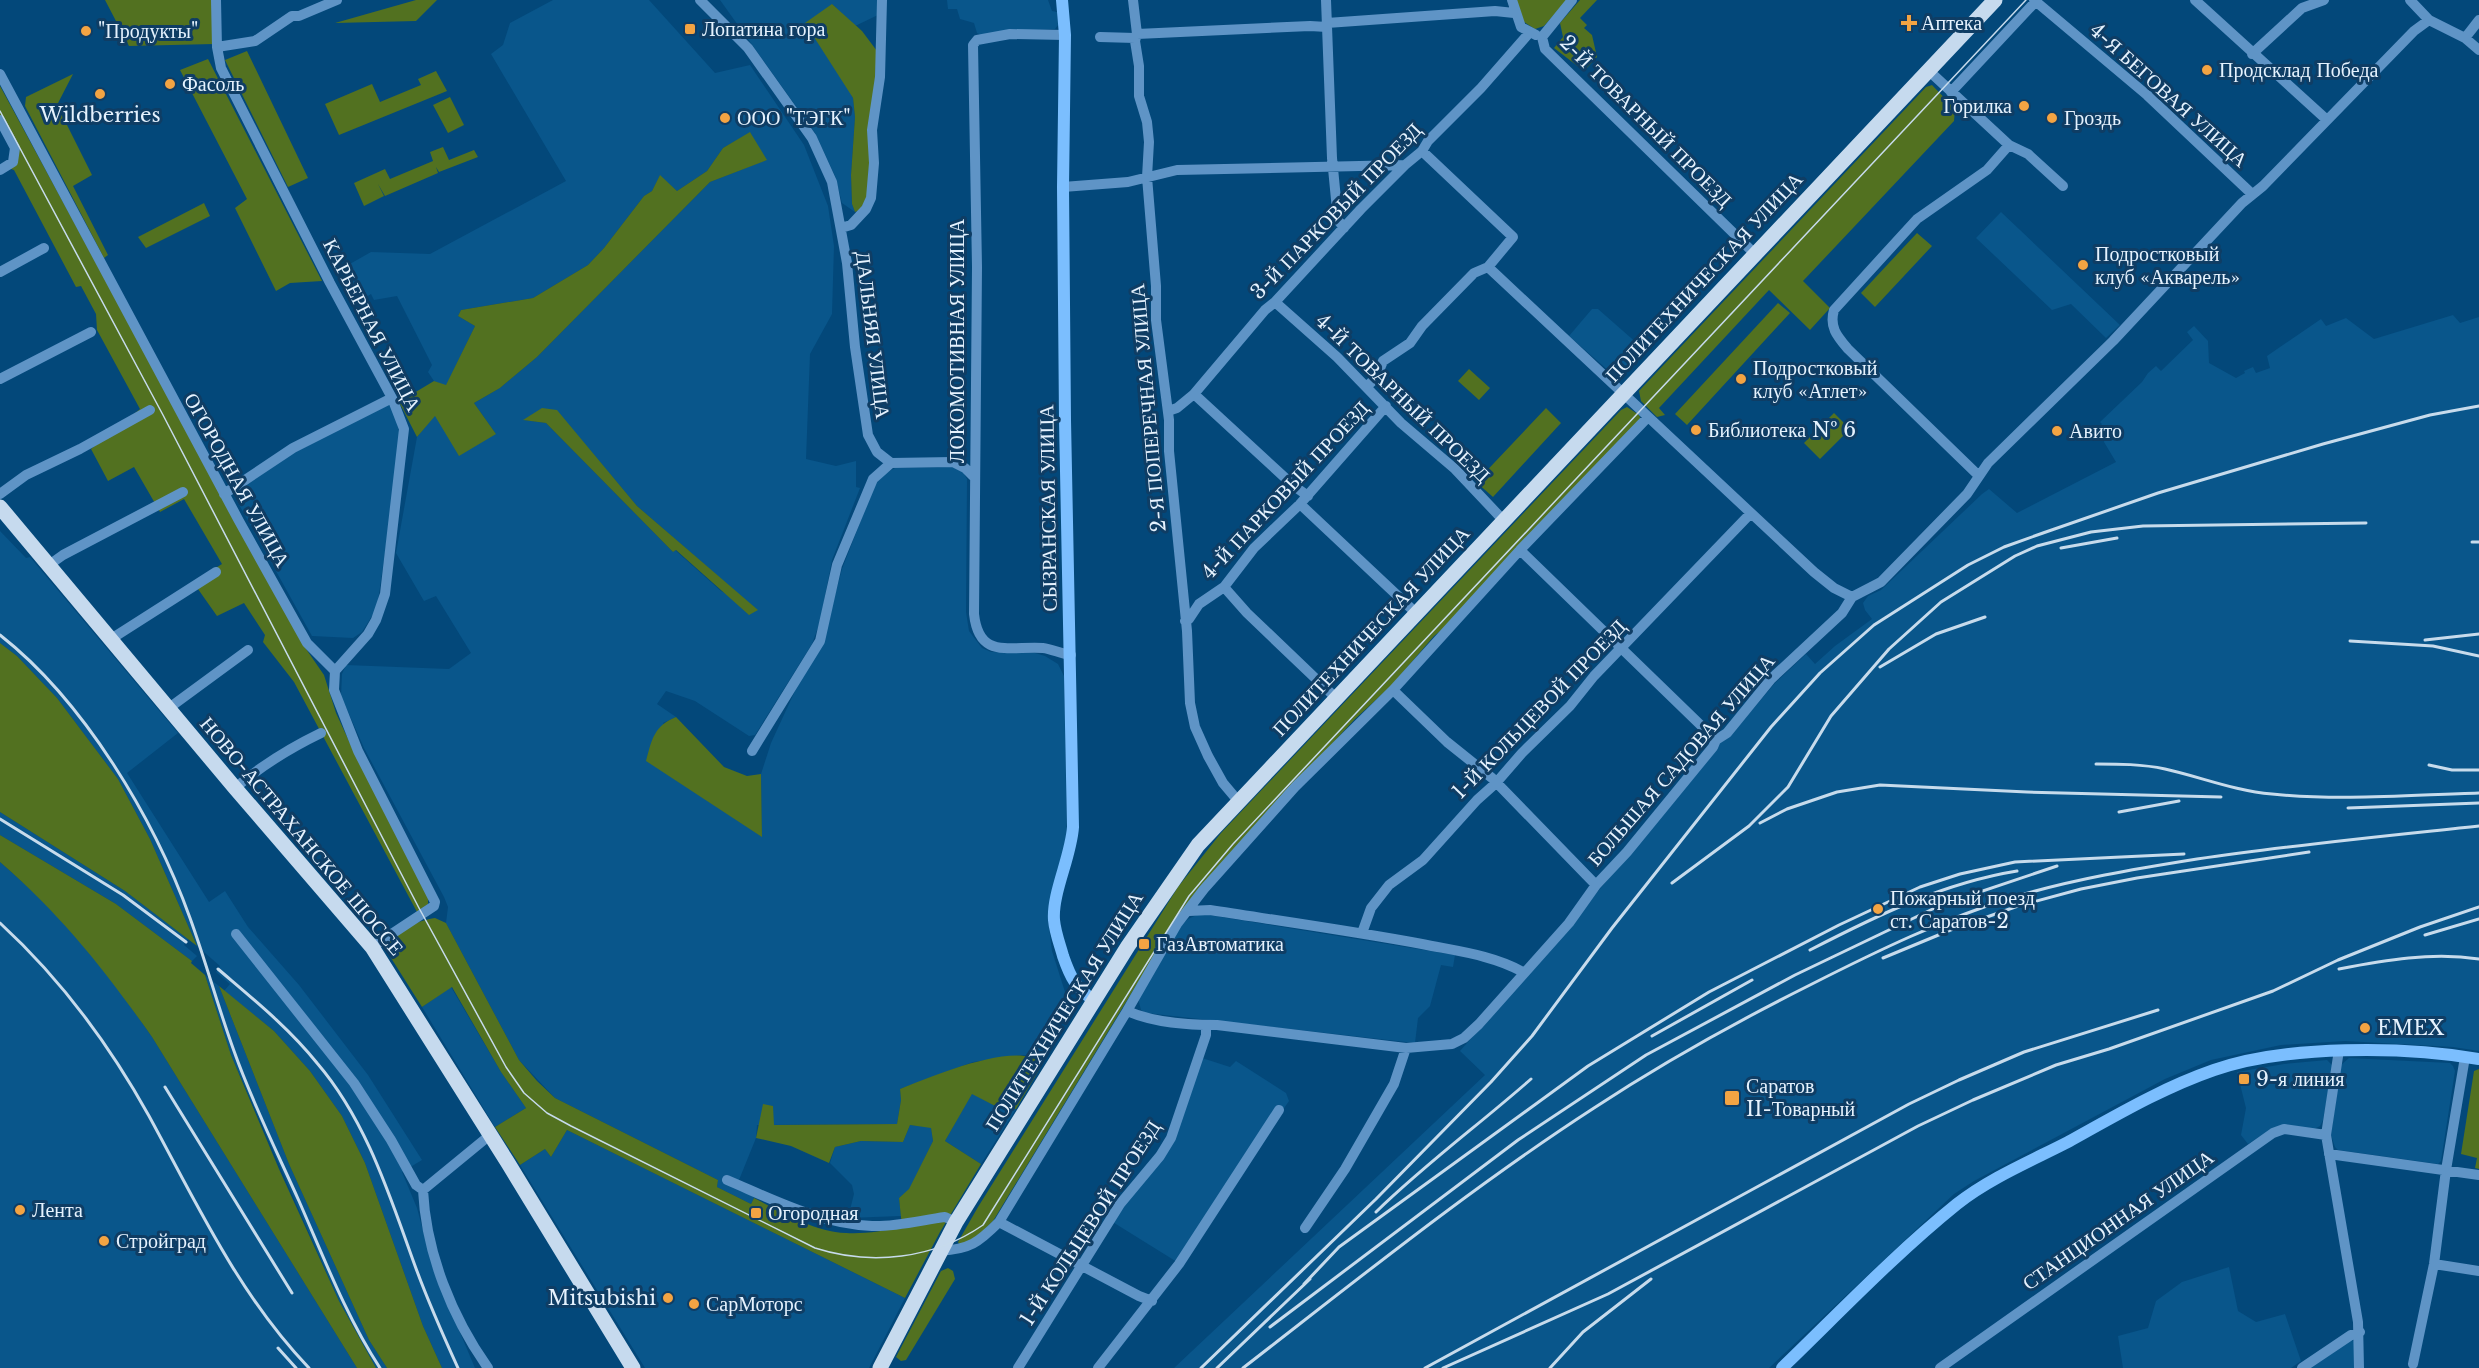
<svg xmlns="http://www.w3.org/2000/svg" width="2479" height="1368" font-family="'Libre Baskerville',serif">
<rect width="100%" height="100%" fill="#03487a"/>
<path fill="#09568b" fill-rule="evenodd" d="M553,0H649L715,73L750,65L804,145L828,206L834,246L832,314L810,354L806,459L836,466L856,461V487L860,488L832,560L820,622L812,644L755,735L749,736L695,701L666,691L657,704L676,717L663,723L762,836L761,774L771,743L829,617L842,569L875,484L884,474L895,468L953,467L963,472L967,479L966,612L969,631L982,648L991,652L1035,653L1045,656L1058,664L1064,676L1067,844L1054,886L1048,919L1052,951L1065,992L1043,1063L1035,1056L1022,1055L973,1062L900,1089L901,1100L897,1124L757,1125L756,1138L739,1180L754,1198L751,1204L717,1187L718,1180L555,1098L519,1060L446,923L448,907L444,897L364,748L341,696L342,674L346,665L449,669L471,653L436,596L424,601L396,553L417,437L435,415L496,434L474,403L500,388L537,357L710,182L766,160L750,133L723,148L707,171L677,191L660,176L652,191L644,196L604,248L588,265L533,298L461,310L458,316L475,326L446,386L434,381L428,372L432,365L397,296L374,300L371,294L358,302L341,269L371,252L430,254L566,181L491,54L503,45L510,23ZM557,411L637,506L757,610L721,591L675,550L673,552L546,423L524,420Z
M720,0H879L878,15L855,26L832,4L847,86L853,98L855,117L851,175L852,204L855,212L842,203L835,176L815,133Z
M947,0H1048L1052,11L1057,12L1058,25L1055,29L1005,31L981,35L977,33L974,23L960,19L957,9H948Z
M2001,212L2120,325L2106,338L2071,304L2052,310L1976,238Z
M1592,309H1598L1647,352L1622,377L1617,378L1569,336Z
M2453,315L2460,323L2479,317V1051L2453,1047L2345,1041L2281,1045L2211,1060L2165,1079L1974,1181L1954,1194L1769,1368H1174L1485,1075L1460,1051L1571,924L1720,743L1731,735L1775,683L1806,654L1815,664L1835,646L1872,619L1865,610L1863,603L1868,596L1881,590L1982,494L1989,489L2017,513L2116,462L2104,442L2106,434L2099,427L2102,424L2100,422L2142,382L2148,373L2156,366L2161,371L2193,340L2187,332L2194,326L2208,341L2209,363L2236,378L2245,373L2244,371L2253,367L2256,373L2270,368L2267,356L2321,319L2326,326L2346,318L2374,339Z
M386,404L393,406L401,440L377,608L362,632L353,638L312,636L237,501V495L240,488L274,463Z
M0,531L26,558L30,557L178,733L127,773L209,902L225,891L248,927L299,985L368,1075L422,1160L402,1172L417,1208L434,1271L475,1368H442L423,1326L365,1163L342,1116L310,1071L274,1031L224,991L230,984L216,972L220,966L197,946L150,839L118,779L57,698L17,656L0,643Z
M0,812L125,891L188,939L184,945L197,956L192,961L116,904L0,835Z
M0,862L38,896L80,940L117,987L152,1037L357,1368H0Z
M1197,915H1209L1455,955L1453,967L1441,965L1430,1006L1418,1018L1415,1043L1146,1013L1141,1010L1138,998L1180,926L1188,919Z
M205,975L219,986L289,1164L369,1340L387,1368H376L339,1301L231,1055Z
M451,987L501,1072L526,1108L495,1127L422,1007Z
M1202,1058L1230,1067L1236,1061L1286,1093L1289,1101L1177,1262L1111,1221L1162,1159Z
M2349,1058L2450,1063L2453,1066L2455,1071L2441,1161L2438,1164L2338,1150L2335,1147L2331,1135L2341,1065Z
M2327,1060L2333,1066L2323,1120L2320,1126L2314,1129L2270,1130L2248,1144L2241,1135L2246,1108L2237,1072L2284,1064Z
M972,1093L999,1108L1016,1109L981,1164L945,1141Z
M910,1125L931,1127L933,1141L909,1190L899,1198L901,1216L848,1218L854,1194L852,1185L830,1163L835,1147L861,1141L903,1142Z
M567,1130L905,1298L869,1368H645L520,1165L545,1149L551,1157Z
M2229,1267L2238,1311L2256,1322L2285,1314L2301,1361L2291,1368H2123L2118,1336L2148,1328L2156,1301L2182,1282Z
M2351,1340L2357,1342L2356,1368H2311Z"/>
<path fill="#527120" d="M105,0H213L214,44L129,46Z
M416,0H437L416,21L335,23Z
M1515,0H1567L1544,26L1535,29L1524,22Z
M1580,0H1597L1580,18L1587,25L1584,28L1592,35L1597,57L1584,71L1554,48L1563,37L1560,23Z
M832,4L862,31L877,51L867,197L860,210L855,212L852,204L851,175L855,117L853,98L805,23Z
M247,51L308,178L288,187L225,60Z
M208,59L322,281L290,283L276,291L235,208L247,199L180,70Z
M436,71L447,91L339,135L325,104L372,84L380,102L421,85L418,79Z
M73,74L57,105L92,175L73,186L108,255L104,258L25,106L26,97Z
M1932,85L1955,109L1954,121L1803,281L1830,308L1810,330L1769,290L1659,408L1665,415L1657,417L1641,401L1639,391L1926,87Z
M0,86L304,646L324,675L336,713L354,752L428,895V904L417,912L294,682L263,642L265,635L244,603L217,616L193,582L222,564L184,499L160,512L134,467L108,481L91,449L140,409L97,330L96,314L81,286L76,287L14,170L8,168L15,161L0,116Z
M450,97L464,125L448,133L433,105Z
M750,132L767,160L710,182L537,357L500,388L474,403L496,434L459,456L435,416L417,437L399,402L434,381L446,385L475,326L458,316L461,310L533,298L588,265L604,248L644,196L652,191L660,175L677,191L707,171L723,148Z
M443,147L449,160L474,150L478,157L439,172L436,167L438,173L385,196L378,184L384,196L364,206L354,183L385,169L390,179L433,161L430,152Z
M204,203L210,216L146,248L138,237Z
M1917,233L1932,246L1875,307L1861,293Z
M1778,303L1790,313L1687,425L1675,414Z
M1469,369L1490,388L1479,400L1458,381Z
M1627,407L1639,415L1641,420L1450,623L1434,636L1391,686L1355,719L1316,761L1174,923L993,1221C983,1231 974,1242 959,1244L958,1242L978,1207L1178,887L1221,833L1621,410Z
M542,408L557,410L637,506L758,610L749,615L676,550L673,552L546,423L523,420Z
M1546,408L1561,423L1493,497L1476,482Z
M1834,413L1850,429L1820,459L1804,443Z
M0,643L17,656L57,698L118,779L150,839L197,946L125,891L0,812Z
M676,717L724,767L747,776L761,774L762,837L646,761C652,739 654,726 676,717Z
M0,835L116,904L192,961L191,963L205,975L231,1055L279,1169L339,1301L376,1368H357L152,1037C104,969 63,917 0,862Z
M435,918L446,923L519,1060L537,1081L555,1098L718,1180L717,1187L751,1204L754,1198C781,1212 815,1232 846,1233C865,1234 883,1231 902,1227L899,1198L909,1189L933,1141L931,1128L910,1125L903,1142L861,1141L835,1147L829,1163L791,1146L756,1138L763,1104L773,1106L774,1125L897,1124L901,1100L900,1089C932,1077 1015,1040 1043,1063L1016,1109L999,1108L972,1094L945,1141L981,1164L940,1232L905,1298L567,1130L551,1157L545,1149L520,1165L495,1127L526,1108L501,1072L452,987L422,1007L386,950C390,932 419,920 435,918Z
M219,986L274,1031L310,1071L342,1116L365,1163L423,1326L442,1368H387L369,1340L289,1164Z
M2479,1069V1169L2475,1168L2477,1158L2461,1154L2474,1071Z
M948,1268L953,1271L955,1279L906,1360L901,1361L896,1357L941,1271Z"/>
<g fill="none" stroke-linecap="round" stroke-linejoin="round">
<path stroke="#5f94c6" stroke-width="10" d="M216,0L217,47L221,68L330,283L392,398L404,429L385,594L376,620L368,634L335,671L334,690L358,751L435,902L434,906L372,947
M700,0L748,48L812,138L832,182L847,263L855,347L868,435L877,452L891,463
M1133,0L1137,34L1135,41L1139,66V96L1147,122L1149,142L1147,177L1156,286V320L1169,420V451L1187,631L1190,703L1195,727L1208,756L1223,783L1239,802
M1326,0L1332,158L1338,220L1344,228
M1512,0L1521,27L1536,35
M2034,0L2147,95L2252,194
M2195,0L2327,120
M2410,0L2429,20L2465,38L2479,50
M1327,23L1495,11L1514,13
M1137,34L1310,26L1327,27
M1065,35L1010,34L977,40L973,45L977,267L974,614C979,659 1008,646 1043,648C1052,649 1061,654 1071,655
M1100,37L1135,38
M1542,37L1545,49L1755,254
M1542,37L1572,0
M2465,38L2479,20
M217,47L255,41L292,16H299L337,0
M2252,54L2302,8L2324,0
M1928,70L2009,145L2028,154L2063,186
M0,74L239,521L307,643L335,671
M1951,92L2037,0
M0,120L15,148L13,162L0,170
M1063,187L1128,182L1177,170L1405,165
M841,228L851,225L866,209L871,198L874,163L872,130L880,77L882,0
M1488,267L1814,572L1834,588L1852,597
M0,272L44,248
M1275,302L1337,357L1401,423L1455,469L1504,521
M0,379L91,332
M1367,386L1376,378L1383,361L1410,343L1422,326L1474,273L1488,267L1513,237L1422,151
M1194,394L1294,486L1308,496
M1168,411L1177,408L1194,394L1265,310L1275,302L1361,209L1405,165L1422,151L1428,141L1481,88L1530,32
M891,463L953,462L965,468L973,476
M1979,476L1848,349C1837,336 1829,327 1834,310L1917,219L1987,170L2009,145
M0,494L26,475L80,449L150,410
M224,494L293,448L392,398
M1300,504L1416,613
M1520,550L1716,740
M49,565L63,555L183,492
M1224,587L1247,613L1336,698
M1185,621L1189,619L1199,604L1224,587L1254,548L1300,504L1386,406
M111,639L216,572
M1393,690L1447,742L1492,778L1596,885
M169,708L248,650
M752,751L820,641L837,565L873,479L891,463
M235,788C261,766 290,748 321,733
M1189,911L1210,910C1281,921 1352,931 1422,944C1456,951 1493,955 1523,972
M1362,933L1371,908L1389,885L1423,860L1477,800L1496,783L1522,753L1570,706L1594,676L1751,513
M236,934L354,1083L391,1140L416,1185L423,1190C426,1253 452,1317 488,1368
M1127,1011C1155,1023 1187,1025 1217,1025L1406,1048L1452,1044L1464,1038L1479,1024L1569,923L1596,885L1627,852L1713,747L1716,740L1727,733L1771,679L1842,613L1852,597L1881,582L1967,494L1988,463L2113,341L2242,203L2263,186L2414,31L2429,20
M2339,1050L2326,1135L2358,1322L2359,1368
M2329,1154L2479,1175
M727,1180C774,1200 820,1224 872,1226C896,1227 922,1220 945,1217L956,1222
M423,1190L490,1135
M999,1222L1139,1296L1152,1301
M1305,1228L1345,1169L1394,1084L1406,1048
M940,1251C970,1249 978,1243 999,1222L1127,1011L1177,924L1204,889L1295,787L1393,690L1520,550L1648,417
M2434,1264L2479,1271
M2413,1364L2434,1264L2446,1170L2465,1057
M1018,1368L1120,1204L1160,1156L1171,1138L1206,1035V1025
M1098,1368L1179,1264L1279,1110
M1940,1368L2273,1133L2284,1129L2326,1135
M2302,1368L2351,1335L2360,1332"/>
<path stroke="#7bbefe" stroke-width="12" d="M1062,0L1065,35L1063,187L1065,420L1073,827C1071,857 1052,893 1054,920C1055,932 1060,945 1063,956C1071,979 1075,986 1094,1001
M1782,1368C1839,1313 1895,1254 1957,1204C1990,1178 2031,1161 2068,1142C2115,1116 2162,1088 2214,1070C2286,1045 2404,1046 2479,1059"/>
<path stroke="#c6daee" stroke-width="15" d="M0,507L235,788L372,947L508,1163L633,1368
M880,1368L956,1222L1128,946L1198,845L1995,0"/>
<path stroke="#c7dbec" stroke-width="1.5" d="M0,111L163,415L419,908L506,1067L524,1093L547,1113L571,1126L815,1248C871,1266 934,1259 983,1225L1189,896L1233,844L2026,0"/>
<path stroke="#c7dbec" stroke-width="3" d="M2472,542H2479
M2061,548L2117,538
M0,635C84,701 154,818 190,918C206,962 218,1007 234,1051C252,1102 277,1152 299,1201C324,1258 346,1316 380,1368
M2425,640L2479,634
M2350,641L2433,646L2479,656
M1880,667L1936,634L1985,617
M2096,764C2119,764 2142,764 2165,769C2201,777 2235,791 2272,794C2340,801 2410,795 2479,793
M2429,765L2452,770H2479
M2348,808L2479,803
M2119,812L2179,801
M0,819L123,895L186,942
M1760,823L1787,809L1837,792L1880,785L2027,792L2221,797
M1672,883L1749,826L1788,787L1831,716L1889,649L1941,602L2015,556L2037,546L2091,532L2143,526L2366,523
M0,923C61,979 109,1044 149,1116C197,1204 239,1295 309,1368
M2425,935L2479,919
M1810,950C1876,916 1943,883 2017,871
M1883,958L1953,929L2018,906L2081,889L2137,878L2309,852
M218,969C253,999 288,1027 317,1063C366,1120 389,1194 414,1263C427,1299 442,1333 458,1368
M2339,969C2385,960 2432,952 2479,959
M1652,1036L1752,980
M165,1087L292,1293
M1376,1212C1425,1164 1480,1124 1531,1079
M1304,1284L1339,1247L1588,1066L1709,992L1839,925L1920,887L1960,874L2015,862L2184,854
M1270,1327L1518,1140L1646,1055L1795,975L1941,905L2057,866
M278,1348L296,1368
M1201,1368L1376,1199L1491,1082L1532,1036L1612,928L1771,727L1820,673L1874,625L1968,565L2004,547L2043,533L2158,493L2323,444L2430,415L2479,406
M1217,1368L1310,1279
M1243,1368C1358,1279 1472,1187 1594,1108C1664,1062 1736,1022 1810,985C1877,951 1943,919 2014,897C2074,879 2135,869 2197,859C2291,845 2385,836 2479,826
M1425,1368L1909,1104L1959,1080L2024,1052L2158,1010
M1443,1368L1608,1294L1918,1126L1973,1100L2056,1065L2109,1049L2273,991L2338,960L2420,927L2479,907
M1550,1368L1583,1332L1651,1279"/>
</g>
<g fill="#f3a443" stroke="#0f3d64" stroke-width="2">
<path d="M1906 14h6v6h6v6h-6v6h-6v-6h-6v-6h6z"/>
<rect x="684" y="23" width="12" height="12" rx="3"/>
<circle cx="86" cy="31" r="6"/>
<circle cx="2207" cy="70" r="6"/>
<circle cx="170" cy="84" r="6"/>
<circle cx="100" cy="94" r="6"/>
<circle cx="2024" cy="106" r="6"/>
<circle cx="725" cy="118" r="6"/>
<circle cx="2052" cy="118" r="6"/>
<circle cx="2083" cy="265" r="6"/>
<circle cx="1741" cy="379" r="6"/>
<circle cx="1696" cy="430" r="6"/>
<circle cx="2057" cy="431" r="6"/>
<circle cx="1878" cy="909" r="6"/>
<rect x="1138" y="938" width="12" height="12" rx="3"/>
<circle cx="2365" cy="1028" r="6"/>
<rect x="2238" y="1073" width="12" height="12" rx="3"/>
<rect x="1724" y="1090" width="16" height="16" rx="3"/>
<circle cx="20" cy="1210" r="6"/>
<rect x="750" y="1207" width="12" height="12" rx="3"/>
<circle cx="104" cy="1241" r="6"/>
<circle cx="668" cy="1298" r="6"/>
<circle cx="694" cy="1304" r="6"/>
</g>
<g text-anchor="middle" stroke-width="6" stroke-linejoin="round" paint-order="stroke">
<g font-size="20" fill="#e5f2fe" stroke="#0f3d64" text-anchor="start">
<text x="1921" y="30">Аптека</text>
<text x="702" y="36">Лопатина гора</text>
<text x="98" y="38">"Продукты"</text>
<text x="2219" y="77">Продсклад Победа</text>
<text x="182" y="91">Фасоль</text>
<text x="2012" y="113" text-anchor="end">Горилка</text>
<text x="100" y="122" text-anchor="middle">Wildberries</text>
<text x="737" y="125">ООО "ТЭГК"</text>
<text x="2064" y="125">Гроздь</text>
<text x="2095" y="261">Подростковый<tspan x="2095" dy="23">клуб «Акварель»</tspan></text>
<text x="1753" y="375">Подростковый<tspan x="1753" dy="23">клуб «Атлет»</tspan></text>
<text x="1708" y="437">Библиотека № 6</text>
<text x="2069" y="438">Авито</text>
<text x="1890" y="905">Пожарный поезд<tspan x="1890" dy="23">ст. Саратов-2</tspan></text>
<text x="1156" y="951">ГазАвтоматика</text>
<text x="2377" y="1035">EMEX</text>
<text x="2256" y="1086">9-я линия</text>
<text x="1746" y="1093">Саратов<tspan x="1746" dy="23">II-Товарный</tspan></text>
<text x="32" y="1217">Лента</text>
<text x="768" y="1220">Огородная</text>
<text x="116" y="1248">Стройград</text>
<text x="656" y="1305" text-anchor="end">Mitsubishi</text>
<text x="706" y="1311">СарМоторс</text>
</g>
<g font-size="20" fill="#e5f2fe" stroke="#0f3d64">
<text transform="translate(2169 95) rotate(42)" y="7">4-Я БЕГОВАЯ УЛИЦА</text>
<text transform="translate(1646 121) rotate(45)" y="7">2-Й ТОВАРНЫЙ ПРОЕЗД</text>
<text transform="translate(1336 211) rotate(-46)" y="7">3-Й ПАРКОВЫЙ ПРОЕЗД</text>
<text transform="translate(1704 277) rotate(-47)" y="7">ПОЛИТЕХНИЧЕСКАЯ УЛИЦА</text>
<text transform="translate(372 325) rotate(63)" y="7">КАРЬЕРНАЯ УЛИЦА</text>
<text transform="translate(873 335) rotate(83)" y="7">ДАЛЬНЯЯ УЛИЦА</text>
<text transform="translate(957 341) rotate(-90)" y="7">ЛОКОМОТИВНАЯ УЛИЦА</text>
<text transform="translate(1403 398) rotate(44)" y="7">4-Й ТОВАРНЫЙ ПРОЕЗД</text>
<text transform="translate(1148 408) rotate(-95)" y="7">2-Я ПОПЕРЕЧНАЯ УЛИЦА</text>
<text transform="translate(237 480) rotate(61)" y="7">ОГОРОДНАЯ УЛИЦА</text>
<text transform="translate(1285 490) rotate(-47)" y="7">4-Й ПАРКОВЫЙ ПРОЕЗД</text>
<text transform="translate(1048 508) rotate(-91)" y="7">СЫЗРАНСКАЯ УЛИЦА</text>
<text transform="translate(1371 631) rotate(-47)" y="7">ПОЛИТЕХНИЧЕСКАЯ УЛИЦА</text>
<text transform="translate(1539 709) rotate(-46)" y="7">1-Й КОЛЬЦЕВОЙ ПРОЕЗД</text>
<text transform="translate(1681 760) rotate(-49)" y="7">БОЛЬШАЯ САДОВАЯ УЛИЦА</text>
<text transform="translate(302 836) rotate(50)" y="7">НОВО-АСТРАХАНСКОЕ ШОССЕ</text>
<text transform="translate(1064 1011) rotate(-58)" y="7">ПОЛИТЕХНИЧЕСКАЯ УЛИЦА</text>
<text transform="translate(2118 1220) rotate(-35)" y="7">СТАНЦИОННАЯ УЛИЦА</text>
<text transform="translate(1090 1223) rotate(-57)" y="7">1-Й КОЛЬЦЕВОЙ ПРОЕЗД</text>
</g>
</g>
</svg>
